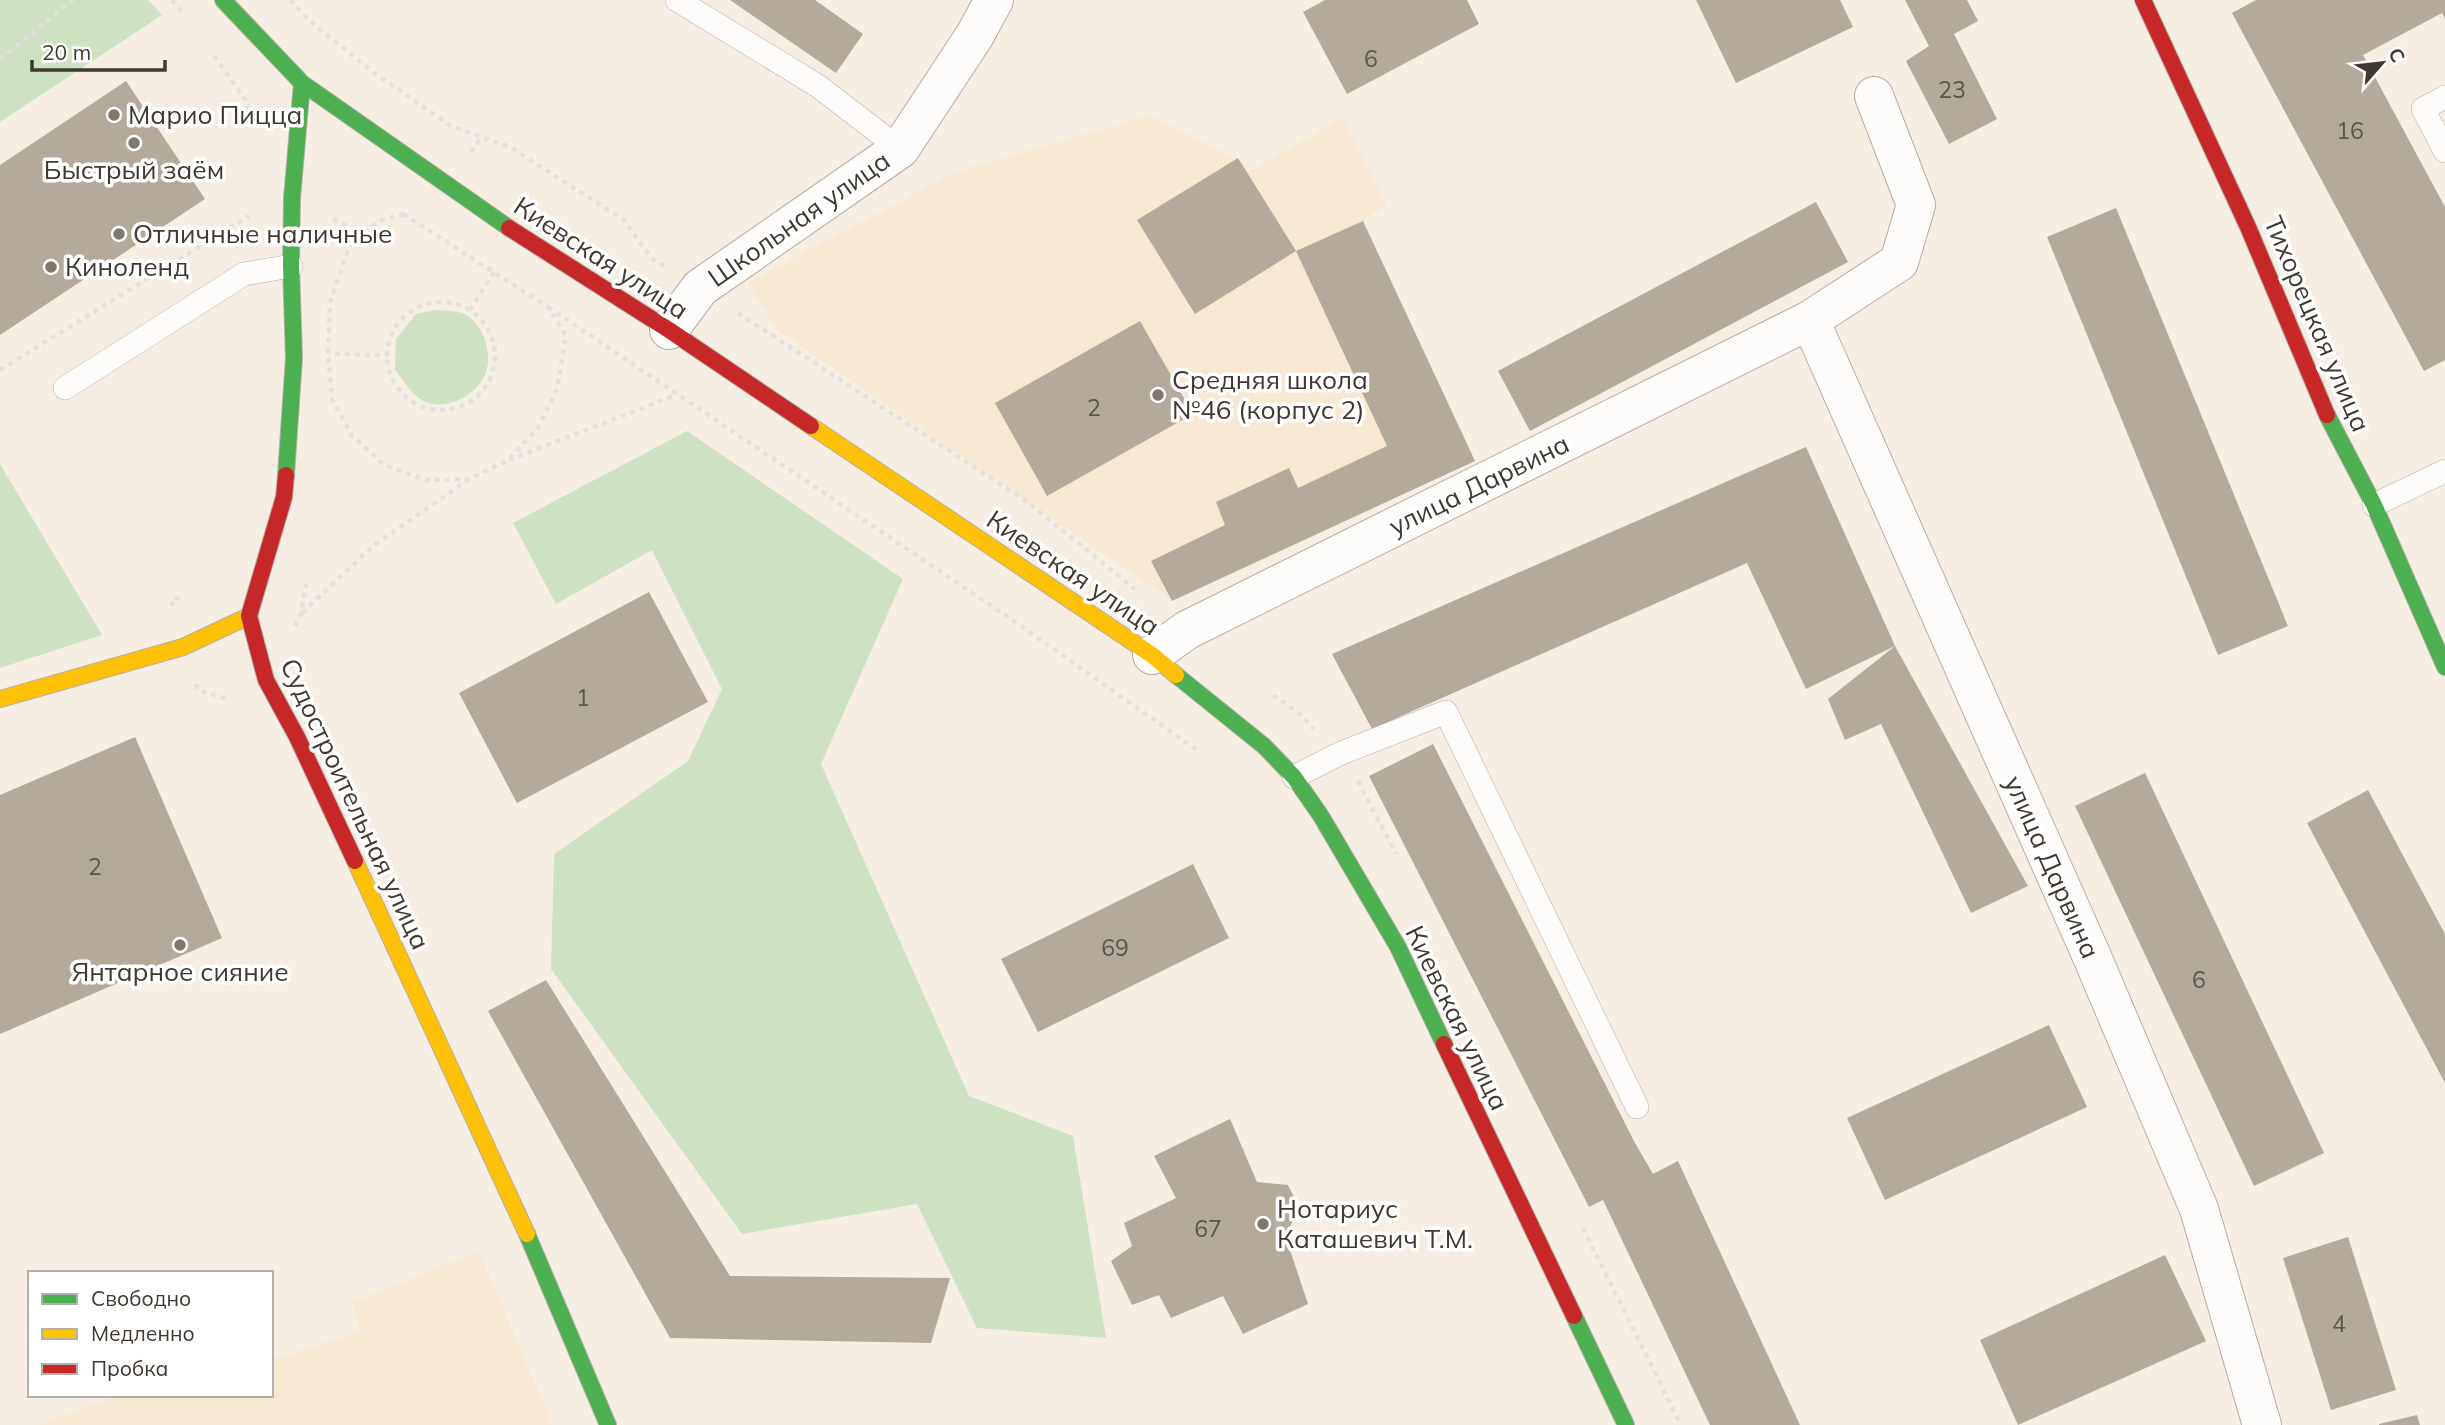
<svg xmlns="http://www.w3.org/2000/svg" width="2445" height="1425" font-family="Mulish,sans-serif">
<rect width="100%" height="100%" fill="#f6eee2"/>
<path fill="#f6e8d3" d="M1150,115L1238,158L1248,172L1342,118L1387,204L1363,221L1475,461L1172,601L777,330L747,283L955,172Z
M479,1251L553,1425H39L116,1395H271V1360L361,1331L352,1302Z"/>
<path fill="#cee1c2" d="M0,0H148L162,15L0,122Z
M434,310C444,311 458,310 466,315C485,326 494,358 484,377C473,398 442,413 420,399C411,393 402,378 395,370L396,339L416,314Z
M687,431L903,579L821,764L969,1096L1073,1136L1106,1338L977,1328L917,1204L742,1234L551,969L554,854L688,761L722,689L652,550L556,604L513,523Z
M0,464L102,635L0,668Z"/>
<path fill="#b3aa9b" d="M730,0H815L863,34L836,73Z
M1325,0H1467L1479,24L1347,94L1303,12Z
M1696,0H1840L1853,27L1736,83Z
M1905,0H1967L1978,21L1954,34L1997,119L1949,144L1906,61L1929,46Z
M2256,0H2445V19L2442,13L2363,55L2445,207V360L2424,371L2232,13Z
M126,81L205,199L0,335V165Z
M1238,158L1296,251L1195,314L1137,220Z
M1816,202L1848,262L1530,431L1498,371Z
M2116,208L2288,626L2218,655L2047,237Z
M1363,221L1475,461L1172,601L1151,561L1225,525L1216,502L1289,468L1298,488L1387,446L1296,251Z
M1140,321L1193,414L1047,496L995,403Z
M1806,447L1895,646L2028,886L1971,913L1881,724L1845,740L1828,699L1895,646L1806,689L1747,563L1372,729L1332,654Z
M649,592L708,702L517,803L459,693Z
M135,737L222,938L0,1034V795Z
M1433,744L1635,1143L1653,1174L1678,1161L1800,1425H1710L1603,1200L1589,1207L1369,776Z
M2145,773L2324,1153L2254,1186L2075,806Z
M2368,790L2445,934V1083L2307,823Z
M1193,864L1229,938L1038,1032L1001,959Z
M546,980L730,1276L950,1278L931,1343L670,1338L488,1011Z
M2049,1025L2087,1107L1885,1200L1847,1118Z
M1230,1119L1257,1182L1288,1185L1300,1209L1285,1235L1308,1304L1243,1334L1223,1296L1171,1318L1159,1295L1132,1305L1111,1261L1132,1246L1124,1223L1176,1198L1154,1156Z
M2348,1237L2396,1390L2331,1410L2283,1258Z
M2165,1255L2206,1341L2018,1425L1980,1340Z
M2417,1415L2420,1425H2379V1424Z"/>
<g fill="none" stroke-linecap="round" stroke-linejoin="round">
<defs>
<path id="lane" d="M677,0L818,86L900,149
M2445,97L2423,109L2445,151
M65,388L244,274L291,266
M2374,505L2445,471
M1294,777L1339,754L1446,712L1637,1107"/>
<path id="street" d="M1810,320L2093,959L2199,1209L2262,1425
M669,330L700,288L900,149L975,35L994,0
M1152,655L1187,630L1810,320L1899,262L1916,205L1874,96"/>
<path id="fast" d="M223,0L302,83L509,228
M2327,415L2374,505L2445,667
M286,475L294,358L291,266L292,198L302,83
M1176,675L1264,746L1294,777L1321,816L1398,947L1444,1044
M527,1234L608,1425
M1574,1316L1626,1425"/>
<path id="slow" d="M811,426L1152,655L1176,675
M0,699L183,647L249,616
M355,861L527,1234"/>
<path id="jam" d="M2143,0L2248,227L2327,415
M509,228L669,330L811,426
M286,475L284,497L249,616L266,680L297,737L355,861
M1444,1044L1574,1316"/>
</defs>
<use href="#lane" stroke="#b5aea5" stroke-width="24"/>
<use href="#street" stroke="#b5aea5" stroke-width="40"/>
<use href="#fast" stroke="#b5aea5" stroke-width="18"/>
<use href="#slow" stroke="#b5aea5" stroke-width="18"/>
<use href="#jam" stroke="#b5aea5" stroke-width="18"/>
<path stroke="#e2e0dd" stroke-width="4.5" stroke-dasharray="5 5" stroke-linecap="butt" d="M172,0L182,12
M290,0L310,21L374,73L451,126L510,147L624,220L651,258L665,267
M214,56L245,99L255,123
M0,59L73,0
M471,152L481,137
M403,214L548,307L566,336L557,389L538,428L508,460L469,479L426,480L384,465L352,436L332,399L328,354L330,302L349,247L378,221Z
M333,219L363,234
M387 356a54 54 0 1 1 108 0a54 54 0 1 1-108 0Z
M548,307L1011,619L1197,750
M470,310L494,272
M738,313L1026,501L1135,589
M335,354L388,355
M0,370L249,216
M509,460L676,395
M173,606L171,600L184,597
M302,613L373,546L469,479
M295,626L301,614L306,584
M196,684L198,690L228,699
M1273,695L1300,714L1314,729
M1358,781L1396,854
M1583,1228L1681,1425"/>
<use href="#lane" stroke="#fefcfb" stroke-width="23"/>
<use href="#street" stroke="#fefcfb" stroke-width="38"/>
<use href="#fast" stroke="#4caf50" stroke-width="16"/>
<use href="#slow" stroke="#ffc107" stroke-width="16"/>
<use href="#jam" stroke="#c62828" stroke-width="16"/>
</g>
<g fill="#7f786f" stroke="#fff" stroke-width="2.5">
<circle cx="114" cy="115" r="7"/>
<circle cx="134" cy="143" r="7"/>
<circle cx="119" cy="234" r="7"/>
<circle cx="51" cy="267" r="7"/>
<circle cx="1158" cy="395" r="7"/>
<circle cx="180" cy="945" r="7"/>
<circle cx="1263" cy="1224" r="7"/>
</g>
<g text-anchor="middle" stroke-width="7" stroke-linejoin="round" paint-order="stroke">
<g font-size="23" fill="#5c554c">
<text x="1371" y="67">6</text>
<text x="1952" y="98">23</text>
<text x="2350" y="139">16</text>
<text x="1094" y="416">2</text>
<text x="583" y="706">1</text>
<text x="95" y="875">2</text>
<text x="1115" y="956">69</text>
<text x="2199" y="988">6</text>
<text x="1208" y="1237">67</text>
<text x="2339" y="1332">4</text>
</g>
<g font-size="26" fill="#3f3931" stroke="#fff" text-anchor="start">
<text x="128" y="124">Марио Пицца</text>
<text x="134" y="179" text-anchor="middle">Быстрый заём</text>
<text x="133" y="243">Отличные наличные</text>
<text x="65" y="276">Киноленд</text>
<text x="1172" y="389">Средняя школа<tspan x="1172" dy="30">№46 (корпус 2)</tspan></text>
<text x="180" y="981" text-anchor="middle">Янтарное сияние</text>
<text x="1277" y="1218">Нотариус<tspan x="1277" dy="30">Каташевич Т.М.</tspan></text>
</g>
<g font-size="26" fill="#3f3931" stroke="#fff">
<text transform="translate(799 219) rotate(-35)" y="9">Школьная улица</text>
<text transform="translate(601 258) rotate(33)" y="9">Киевская улица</text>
<text transform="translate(2317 324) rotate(67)" y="9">Тихорецкая улица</text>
<text transform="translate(1479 485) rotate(-26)" y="9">улица Дарвина</text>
<text transform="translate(1073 573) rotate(34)" y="9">Киевская улица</text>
<text transform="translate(355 804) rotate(65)" y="9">Судостроительная улица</text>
<text transform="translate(2052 867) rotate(66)" y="9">улица Дарвина</text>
<text transform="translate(1457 1018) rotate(64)" y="9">Киевская улица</text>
</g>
</g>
<rect x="28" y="1271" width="245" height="126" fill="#ffffff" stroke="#b2b0ad" stroke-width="2"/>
<rect x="42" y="1294" width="35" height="10" fill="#4caf50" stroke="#b2b0ad" stroke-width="2"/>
<text x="91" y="1306" font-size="21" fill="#3f3931">Свободно</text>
<rect x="42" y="1329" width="35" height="10" fill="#ffc107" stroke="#b2b0ad" stroke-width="2"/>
<text x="91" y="1341" font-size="21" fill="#3f3931">Медленно</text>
<rect x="42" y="1364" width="35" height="10" fill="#c62828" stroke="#b2b0ad" stroke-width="2"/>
<text x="91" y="1376" font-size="21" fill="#3f3931">Пробка</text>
<g transform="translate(2382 63) rotate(62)" stroke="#ffffff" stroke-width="5" paint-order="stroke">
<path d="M0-5L12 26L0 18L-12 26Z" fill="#3f3931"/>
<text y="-10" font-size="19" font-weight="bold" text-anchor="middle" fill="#3f3931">С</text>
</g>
<path d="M32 60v10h133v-10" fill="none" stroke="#3f3931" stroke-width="3.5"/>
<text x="42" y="60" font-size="21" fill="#3f3931" stroke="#ffffff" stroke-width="5" paint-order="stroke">20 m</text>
</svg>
